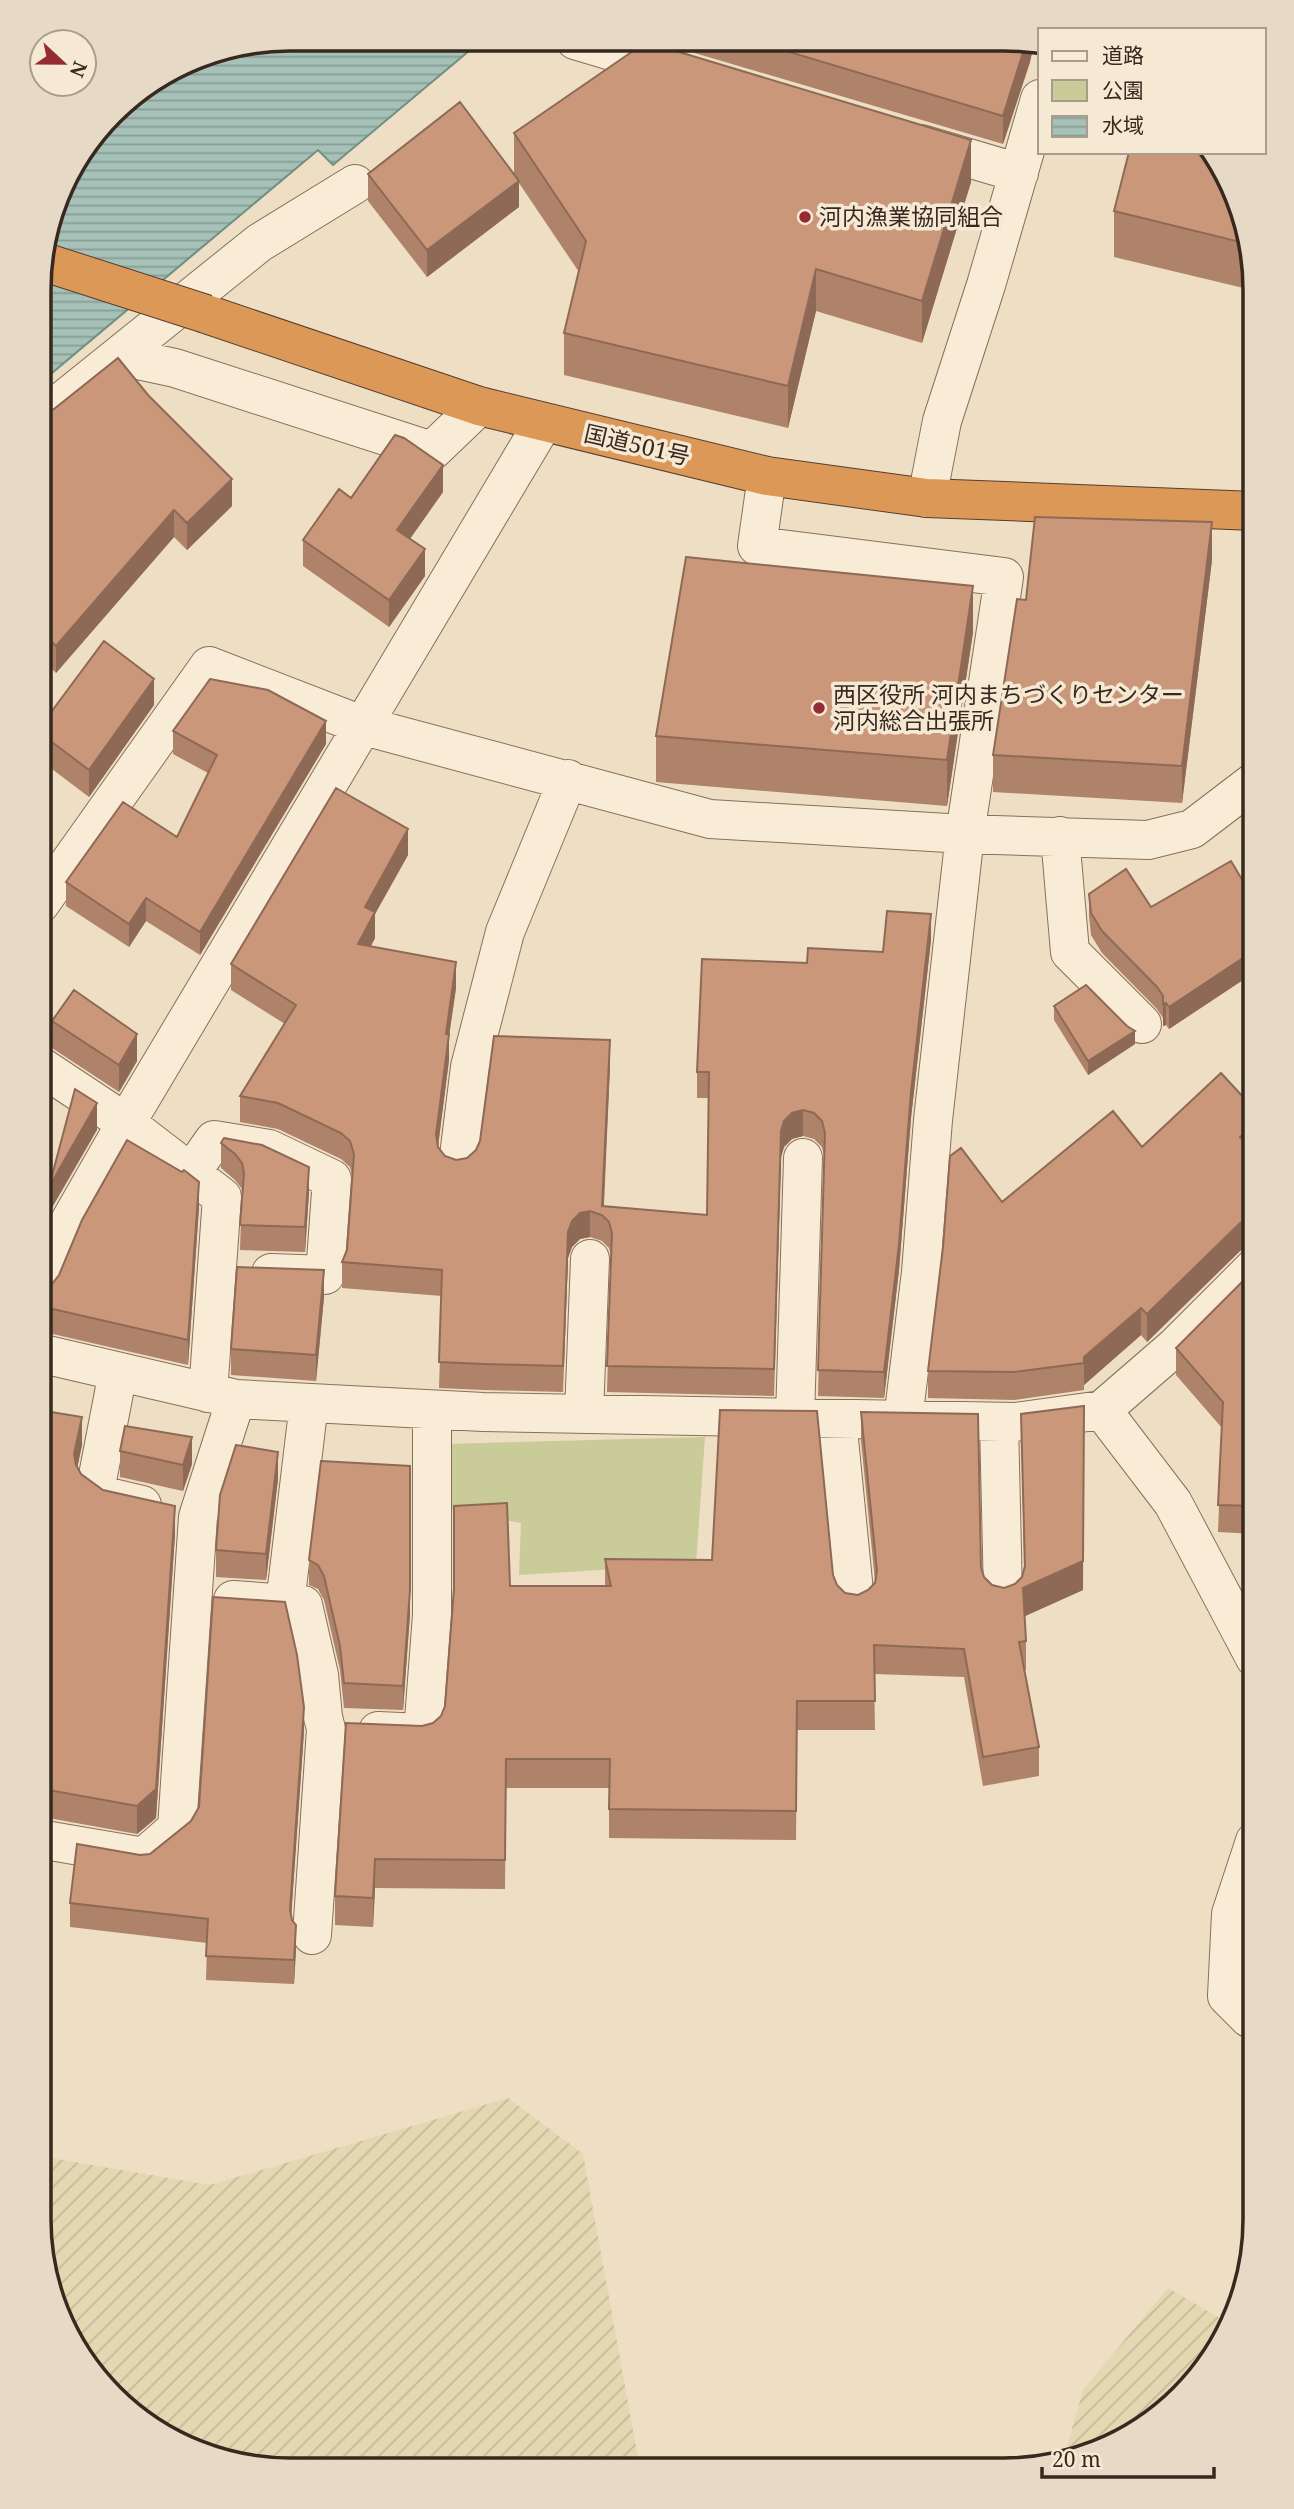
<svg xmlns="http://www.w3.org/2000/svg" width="1294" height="2509" font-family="'Noto Serif','Noto Sans JP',serif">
<defs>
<pattern id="farmland-furrows" width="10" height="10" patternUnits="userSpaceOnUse" patternTransform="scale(1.75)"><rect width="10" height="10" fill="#e3d8b2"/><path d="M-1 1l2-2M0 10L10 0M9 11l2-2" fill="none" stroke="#c4b999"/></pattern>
<pattern id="water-rules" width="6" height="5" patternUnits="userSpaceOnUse" patternTransform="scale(1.75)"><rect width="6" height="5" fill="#a6c1b7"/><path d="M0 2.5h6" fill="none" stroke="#889d94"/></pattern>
</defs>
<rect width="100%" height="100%" fill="#eddec4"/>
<path fill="url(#farmland-furrows)" d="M508,2098L583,2154L640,2469L256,2468L193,2451L124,2409L52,2300L39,2220V2156L210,2185Z
M1168,2288L1231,2325L1203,2373L1144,2428L1085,2457L1063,2461L1083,2390Z"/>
<path fill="#c9cb98" d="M705,1437L696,1564L519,1575L521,1523L438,1508L446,1444Z"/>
<path fill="url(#water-rules)" stroke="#6d8f84" stroke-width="2" d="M289,39L482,40L333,165L318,150L40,383L41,257L65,178L124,101L194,57Z"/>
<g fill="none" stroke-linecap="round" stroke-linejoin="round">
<defs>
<path id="minor" d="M575,40L675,70
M921,144L1019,173
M119,356L175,368L432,451L479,406
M40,419L259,243L355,184
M767,476L757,546L1004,577L965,834L933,1120L921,1272L903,1420
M927,498L942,421L986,285L1040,99
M1060,836L1070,952L1142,1024
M40,904L209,666L364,726L710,819L965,834L1148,840L1192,829L1255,781
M40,1066L126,1123L222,1197L208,1393
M458,1164L470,1067L505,932L568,779
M191,1173L214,1140L269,1149L332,1179L325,1275L271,1273
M39,1291L62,1235L126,1123L543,423
M39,1353L236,1399L483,1412L1015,1422L1102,1410L1176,1346L1255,1267
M118,1372L96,1486L108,1497L142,1505
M1102,1410L1173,1503L1255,1658
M584,1414L590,1259
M795,1418L803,1158
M837,1419L855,1602
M999,1422L1003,1595
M233,1600L303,1605L319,1675L323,1717L326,1729L312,1935
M285,1604L309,1403
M378,1731L423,1733L432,1615V1410
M39,1839L144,1857L177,1828L198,1517L236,1399
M1255,2019L1249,2018L1227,1996L1231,1914L1255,1841"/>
<path id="highway" d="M206,314L479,406L767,476L927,498L1255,511"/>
</defs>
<use href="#minor" stroke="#88705b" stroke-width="40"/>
<use href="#highway" stroke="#563e2f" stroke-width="40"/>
<use href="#minor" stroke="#f8ecd7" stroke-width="38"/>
<use href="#highway" stroke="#db9856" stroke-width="38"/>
<defs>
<path id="highway-bridge" d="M41,261L206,314"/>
</defs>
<use href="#highway-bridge" stroke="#563e2f" stroke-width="40" stroke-linecap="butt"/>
<use href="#highway-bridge" stroke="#db9856" stroke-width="38"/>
</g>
<path fill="#af826a" d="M654,41L1034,43L1030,62L1003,144Z
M514,133L971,182L922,343L816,311L788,428L564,375V333L579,272L519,183V207L427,277L368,201V174L514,173Z
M1242,209L1256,291L1114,257V211Z
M40,413L232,506L187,550L174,537L56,673L40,657Z
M443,492L410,539L425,576L389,627L303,566V540L351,498Z
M1212,560L1182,803L993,792V755Z
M973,632L947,806L656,782V736Z
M154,705L89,797L40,760V727Z
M173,731L326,744L200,955L146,921L129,947L66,906V882L177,837L208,773L173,754Z
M408,855L375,914V938L371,946L456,988L449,1036V1060L438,1147L445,1156L456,1160L467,1158L610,1066L604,1206L707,1215L709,1098H697V1072L807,963L883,952L931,940L911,1118L899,1270L884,1398L818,1396L824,1156L822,1147L814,1139L803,1136L792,1139L784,1147L781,1157L774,1396L607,1392L611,1256L609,1248L602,1241L590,1237L580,1239L572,1247L568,1258L563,1392L484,1390L439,1388L442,1296L342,1288V1262L347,1250L352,1175L350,1167L341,1159L278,1129L240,1122V1096L285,1024L231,990V964Z
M1255,890V972L1169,1029L1166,1025L1163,1026V1018L1157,1009L1102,953L1091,935L1089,916V894L1151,907L1250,893Z
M1054,1006L1135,1044L1088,1075L1054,1020Z
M52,1021L137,1061L119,1092L52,1048Z
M221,1143L309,1192L305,1252L240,1250L242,1189L235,1180L221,1168Z
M1142,1147L1253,1152L1255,1154V1246H1250L1240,1251L1147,1342L1141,1335L1084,1385V1390L1014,1400L928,1398V1371L1002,1202Z
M199,1207L188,1365L44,1332H39V1287L43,1288L52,1284Z
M1255,1269V1534L1218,1532L1222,1428L1176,1375V1348Z
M324,1297L316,1381L231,1375V1349Z
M39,1410L82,1445L77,1468L81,1474L103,1490L175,1534L156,1818L137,1834L43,1817L39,1818Z
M861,1412L981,1567L984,1577L992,1585L1004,1588L1015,1584L1022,1577L1024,1568L1021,1414L1083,1590L1025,1616L1026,1641V1670H1024L1039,1747V1776L983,1786L964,1677L874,1674L875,1730H797L796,1840L609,1838V1788H506L505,1889L375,1888L373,1927L335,1925V1896L422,1726L433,1723L441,1716L510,1586H605V1559L833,1575L837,1585L845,1593L858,1595L868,1590L875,1581L861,1441Z
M120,1451L192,1464L183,1491L120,1477Z
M278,1479L266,1580L216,1577V1550Z
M309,1560L410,1614L403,1710L344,1708L340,1670L324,1600L318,1589L309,1585Z
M304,1731L291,1916L296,1949L294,1984L206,1980L207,1943L70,1927V1903L140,1855L150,1854Z"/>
<path fill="#8e6a56" d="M1026,43H1034L1030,62L1003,144V116Z
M971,140V182L922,343V301Z
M519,181V207L427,277V250Z
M816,269V311L788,428V386Z
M443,465V492L397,557V530Z
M232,479V506L187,550V523Z
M174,510V537L56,673V646Z
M1212,522V560L1182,803V766Z
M425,549V576L389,627V600Z
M973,586V632L947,806V760Z
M154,679V705L89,797V770Z
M326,721V744L200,955V932Z
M408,829V855L375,914V938L358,970V944L365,907Z
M146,898V921L129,947V924Z
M931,914V940L911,1118L899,1270L884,1398V1372L911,1092Z
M1255,950V972L1169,1029V1007Z
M456,962V988L449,1036V1060L436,1161V1135L446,1034Z
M1166,1003V1025L1163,1026V1004Z
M1135,1031V1044L1088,1075V1061Z
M137,1034V1061L119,1092V1065Z
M610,1040V1066L603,1216L602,1206Z
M97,1103V1130L49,1213V1187Z
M803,1110V1136L792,1139L784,1147L781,1157L774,1396L781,1131L784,1121L792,1113Z
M1255,1122V1150L1240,1164V1137Z
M44,1131V1157L40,1164V1138Z
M309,1167V1192L305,1252V1227Z
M199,1182V1207L188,1365V1340Z
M590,1211V1237L580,1239L572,1247L568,1258L563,1392L568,1232L572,1221L580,1213Z
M1250,1218V1246L1240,1251L1147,1342V1314L1240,1223Z
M324,1270V1297L316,1381V1355Z
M1141,1308V1335L1084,1385V1357Z
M1084,1406L1083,1590L1023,1617V1588Z
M82,1417V1445L74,1483V1454Z
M192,1437V1464L183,1491V1465Z
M278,1452V1479L266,1580V1554Z
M175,1506V1534L156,1818L137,1834V1806Z
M410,1590V1614L403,1710V1686Z
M304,1707V1731L290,1934V1910Z
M375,1859V1888L373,1927V1898Z
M296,1925V1949L294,1984V1960Z"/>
<path fill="#cb977b" stroke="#8e6a56" stroke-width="2" d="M753,41L1026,43L1003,116Z
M646,42L971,140L922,301L816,269L788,386L564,333L586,241L514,133Z
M460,102L519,181L427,250L368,174Z
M1129,152H1204L1242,209L1248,244L1114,211Z
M118,358L148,395L232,479L187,523L174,510L56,646L40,631V413L54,409Z
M395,435L404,438L443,465L397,530L425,549L389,600L303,540L339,489L351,498Z
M1035,517L1212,522L1182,766L993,755L1017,599L1026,600Z
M686,557L973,586L947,760L656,736Z
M104,641L154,679L89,770L40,733V727Z
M210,679L268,690L326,721L200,932L146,898L129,924L66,882L123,802L177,837L217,755L173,731Z
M336,788L408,829L365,907L375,912L358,944L456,962L446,1034H449L436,1135L438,1147L445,1156L456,1160L467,1158L476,1150L480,1141L494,1036L610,1040L602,1206L707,1215L709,1072H697L702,959L807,963L808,948L883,952L887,911L931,914L911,1092L899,1244L884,1372L818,1370L825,1133L822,1121L814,1113L803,1110L792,1113L784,1121L781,1131L774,1369L607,1366L612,1233L609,1222L602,1215L590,1211L580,1213L572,1221L568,1232L563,1366L484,1364L439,1362L442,1270L342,1262L347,1250L354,1154L350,1141L341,1133L278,1103L240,1096L296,1005L231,964Z
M1231,861L1250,893L1255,890V950L1169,1007L1166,1003L1163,1004V996L1157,987L1102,931L1091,913L1089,894L1126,869L1151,907Z
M1086,985L1127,1026L1135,1031L1088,1061L1054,1006Z
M74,990L137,1034L119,1065L52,1021Z
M1221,1073L1255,1110V1122L1240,1137L1255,1154V1218H1250L1240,1223L1147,1314L1141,1308L1084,1357V1363L1014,1372L928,1371L943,1247L950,1156L961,1148L1002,1202L1113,1111L1142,1147Z
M75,1089L97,1103L49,1187Z
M40,1128L44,1131L40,1138Z
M224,1138L262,1145L309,1167L305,1227L240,1225L244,1173L242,1163L235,1154L221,1143Z
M127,1140L182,1172L184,1170L199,1182L188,1340L44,1307H39V1287L43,1288L52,1284L59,1275L82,1220Z
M237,1267L324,1270L316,1355L231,1349Z
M1255,1269V1506L1218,1505L1223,1402L1176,1348Z
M1084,1406L1083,1561L1023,1588L1026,1641L1019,1642L1039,1747L983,1757L964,1649L874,1645L875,1701H797L796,1811L609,1809L610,1759H506L505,1860L375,1859L373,1898L335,1896L346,1723L422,1726L433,1723L441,1716L445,1706L454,1588V1506L507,1503L510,1586H611L605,1559L712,1560L720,1410L817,1411L833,1575L837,1585L845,1593L858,1595L868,1590L875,1583L877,1571L861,1412L978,1414L981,1567L984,1577L992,1585L1004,1588L1015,1584L1022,1577L1025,1566L1021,1414Z
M39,1410L82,1417L74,1454L76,1465L81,1474L103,1490L175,1506L156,1789L137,1806L43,1789L39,1790Z
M125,1426L192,1437L183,1465L120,1451Z
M236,1445L278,1452L266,1554L216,1550L220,1495Z
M321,1461L410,1466V1590L403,1686L344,1683L340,1646L324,1576L318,1565L309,1560Z
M213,1597L285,1602L297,1655L304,1707L290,1910L292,1920L296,1925L294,1960L206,1956L208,1919L70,1903L77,1844L140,1855L150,1854L191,1821L199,1807Z"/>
<g fill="#962c33" stroke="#f5e9d4" stroke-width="2.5">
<circle cx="805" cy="217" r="7"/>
<circle cx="819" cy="708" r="7"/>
</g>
<g text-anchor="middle" stroke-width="7" stroke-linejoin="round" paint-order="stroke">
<g font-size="23" fill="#38291f" stroke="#f5e9d4" text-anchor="start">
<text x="819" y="225">河内漁業協同組合</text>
<text x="833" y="703">西区役所 河内まちづくりセンター<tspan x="833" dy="26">河内総合出張所</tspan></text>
</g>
<g font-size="23" fill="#38291f" stroke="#f5e9d4">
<text transform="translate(637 445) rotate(13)" y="8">国道501号</text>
</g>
</g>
<path d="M0 0H1294V2509H0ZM290 51H1004A239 239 0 0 1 1243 290V2219A239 239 0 0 1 1004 2458H290A239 239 0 0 1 51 2219V290A239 239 0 0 1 290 51Z" fill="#e6dac6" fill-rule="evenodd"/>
<path fill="none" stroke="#38291f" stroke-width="3.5" d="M290 51H1004A239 239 0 0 1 1243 290V2219A239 239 0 0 1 1004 2458H290A239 239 0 0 1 51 2219V290A239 239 0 0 1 290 51Z"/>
<rect x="1038" y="28" width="228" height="126" fill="#f5e9d4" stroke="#a99c8c" stroke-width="2"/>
<rect x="1052" y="51" width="35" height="10" fill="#f8ecd7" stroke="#a99c8c" stroke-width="2"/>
<text x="1102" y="63" font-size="21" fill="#38291f">道路</text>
<rect x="1052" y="80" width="35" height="21" fill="#c9cb98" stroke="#a99c8c" stroke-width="2"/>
<text x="1102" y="98" font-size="21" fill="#38291f">公園</text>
<rect x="1052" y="116" width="35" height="21" fill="url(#water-rules)" stroke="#a99c8c" stroke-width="2"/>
<text x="1102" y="133" font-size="21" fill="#38291f">水域</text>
<g transform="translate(63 63) rotate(112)"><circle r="33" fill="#f5e9d4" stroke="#a99c8c" stroke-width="2"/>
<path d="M0-5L12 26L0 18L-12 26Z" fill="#962c33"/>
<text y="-10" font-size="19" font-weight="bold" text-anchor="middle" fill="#38291f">N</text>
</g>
<path d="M1042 2467v10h172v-10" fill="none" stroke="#38291f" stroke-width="3.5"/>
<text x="1052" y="2467" font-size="21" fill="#38291f" stroke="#f5e9d4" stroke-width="5" paint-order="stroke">20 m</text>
</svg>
